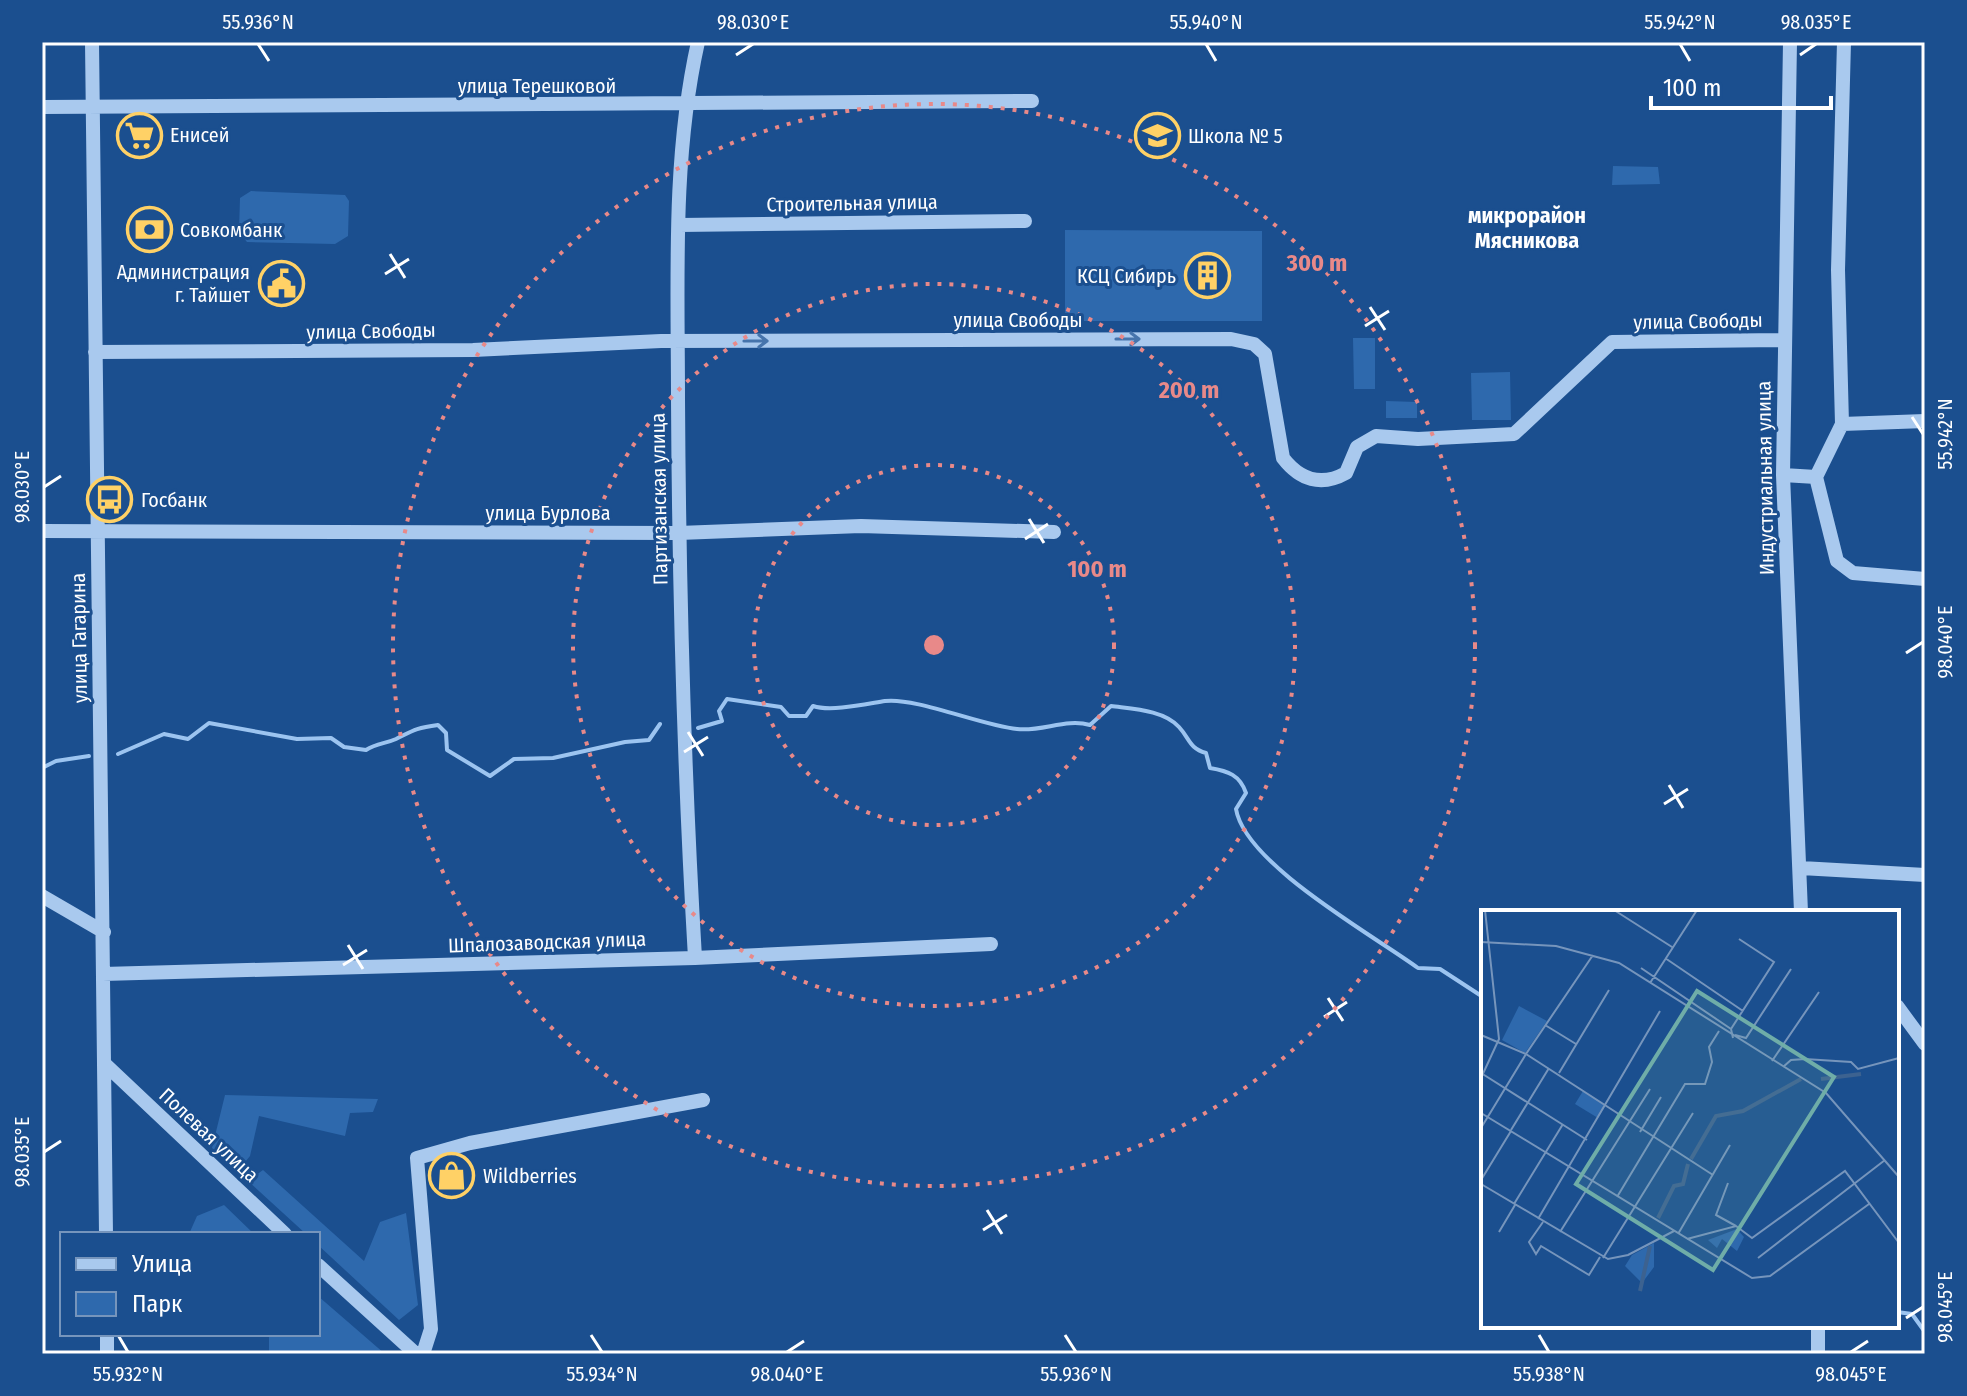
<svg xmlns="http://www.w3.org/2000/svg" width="1967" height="1396" font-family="'Fira Sans Condensed',sans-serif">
<rect width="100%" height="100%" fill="#1b4f8f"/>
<path fill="#2e69ad" d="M1613,166L1658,167L1660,184L1612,185Z
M251,191L345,195L349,201L348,236L335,244L247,242L239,232L240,198Z
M1065,230L1262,231V321H1065Z
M1353,338H1375V389H1354Z
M1510,372L1511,420H1472L1471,373Z
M1386,401L1417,402V418H1386Z
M225,1095L378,1099L373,1112L350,1113L345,1136L259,1116L250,1156L237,1172L212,1148Z
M263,1170L364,1261L380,1222L406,1213L418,1305L399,1320L318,1245V1234H306L248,1181Z
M224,1205L254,1234H189L197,1216Z
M318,1296L385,1354H263L269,1351V1334H318Z"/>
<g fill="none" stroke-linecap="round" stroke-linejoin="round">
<path stroke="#9cc4f0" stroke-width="4" d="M698,728L722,721L719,711L727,699L781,707L789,716H806L813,706C831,712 866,704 885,701C915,697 983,726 1017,729C1042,732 1066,718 1090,725L1111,706C1133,709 1164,710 1179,727C1190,739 1189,748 1206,753L1210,768C1228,771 1240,775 1246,793L1236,809C1245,864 1373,935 1418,968L1440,969L1483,997
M118,754L164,734L188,739L209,723L297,739L331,738L344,747L366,750C377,743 385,744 396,739C414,730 416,728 438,725L446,733L447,750L490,776L514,759L553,758L625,742L649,740L660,724
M42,768L56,761L89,756
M1897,1312L1912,1314L1925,1332"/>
<path stroke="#a9c9ee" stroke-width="14" d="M92,42L106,1234
M1790,42L1783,475L1801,912
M42,107L1032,101
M679,225L1025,221
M95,352L473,350L661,341L1231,339L1254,344L1265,354L1283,458C1300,480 1321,487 1346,473L1357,447L1376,436L1418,439L1514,434L1612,342L1783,340
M1842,424L1838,270L1844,42
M1783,475L1816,477L1842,424L1925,421
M1816,477L1837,561L1853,573L1925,579
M42,531L679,533L861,526L1054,532
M1801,868L1925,875
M42,896L104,932
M695,958C684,771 679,586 678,399C678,280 672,158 698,42
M103,974L695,958L991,944
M1897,1006L1925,1044
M106,1065L285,1234
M318,1265L416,1354
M107,1334V1354
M423,1354L431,1329L417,1158L470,1143L703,1100
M1818,1354V1326"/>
</g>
<defs><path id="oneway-shaft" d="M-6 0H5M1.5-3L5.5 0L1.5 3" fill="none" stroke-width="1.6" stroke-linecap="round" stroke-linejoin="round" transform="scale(2)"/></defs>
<g stroke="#4674ac">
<use href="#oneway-shaft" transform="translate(1128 339)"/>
<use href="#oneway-shaft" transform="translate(756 341)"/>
</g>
<path fill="none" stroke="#fff" stroke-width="3" d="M258,44L269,61M1206,44L1216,61M1680,44L1690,61M736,55L753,44M1800,55L1816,44M390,254L405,278M385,274L409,259M1370,307L1385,330M1365,326L1389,311M1912,417L1923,434M44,487L61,476M1029,519L1044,543M1025,539L1048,524M1906,653L1923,642M688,732L703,756M684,752L708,737M1669,785L1683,808M1664,804L1688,789M348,945L363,969M343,965L367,950M1328,998L1343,1021M1324,1017L1347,1002M44,1152L61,1141M987,1210L1002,1234M983,1230L1007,1215M1906,1318L1923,1307M118,1335L128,1352M591,1335L602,1352M1065,1335L1076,1352M1539,1335L1549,1352M787,1352L804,1341M1851,1352L1868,1341"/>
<g fill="none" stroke="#e88989" stroke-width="4" stroke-dasharray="4 8">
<circle cx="934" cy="645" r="180"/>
<circle cx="934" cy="645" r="361"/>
<circle cx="934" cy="645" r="541"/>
</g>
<defs>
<symbol id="supermarket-ring" viewBox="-11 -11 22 22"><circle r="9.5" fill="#1b4f8f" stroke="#ffd166" stroke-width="1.5"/><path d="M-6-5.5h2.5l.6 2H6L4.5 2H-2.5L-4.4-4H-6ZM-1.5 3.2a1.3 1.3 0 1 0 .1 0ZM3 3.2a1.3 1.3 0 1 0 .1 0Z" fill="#ffd166"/></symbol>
<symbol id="school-ring" viewBox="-11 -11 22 22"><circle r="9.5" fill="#1b4f8f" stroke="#ffd166" stroke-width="1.5"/><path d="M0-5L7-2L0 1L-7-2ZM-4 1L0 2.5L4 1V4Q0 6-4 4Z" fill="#ffd166"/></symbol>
<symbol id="bank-ring" viewBox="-11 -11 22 22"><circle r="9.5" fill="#1b4f8f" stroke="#ffd166" stroke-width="1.5"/><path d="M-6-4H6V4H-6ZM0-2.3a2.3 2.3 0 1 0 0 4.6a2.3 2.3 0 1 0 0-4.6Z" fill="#ffd166"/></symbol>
<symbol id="building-ring" viewBox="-11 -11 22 22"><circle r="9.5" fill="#1b4f8f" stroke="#ffd166" stroke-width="1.5"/><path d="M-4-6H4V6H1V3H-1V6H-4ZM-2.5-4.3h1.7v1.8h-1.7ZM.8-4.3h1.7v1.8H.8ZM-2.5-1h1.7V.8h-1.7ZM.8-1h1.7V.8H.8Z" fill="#ffd166"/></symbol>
<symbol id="civic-ring" viewBox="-11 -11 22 22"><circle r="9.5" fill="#1b4f8f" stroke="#ffd166" stroke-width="1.5"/><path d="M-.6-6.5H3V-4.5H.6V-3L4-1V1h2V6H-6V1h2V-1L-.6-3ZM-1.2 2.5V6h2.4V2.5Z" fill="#ffd166"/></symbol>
<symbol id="bus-ring" viewBox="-11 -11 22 22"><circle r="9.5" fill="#1b4f8f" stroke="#ffd166" stroke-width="1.5"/><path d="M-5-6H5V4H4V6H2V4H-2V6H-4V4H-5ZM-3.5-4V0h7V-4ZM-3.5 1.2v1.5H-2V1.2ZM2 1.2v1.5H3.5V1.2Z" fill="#ffd166"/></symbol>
<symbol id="shop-ring" viewBox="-11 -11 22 22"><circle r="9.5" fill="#1b4f8f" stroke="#ffd166" stroke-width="1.5"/><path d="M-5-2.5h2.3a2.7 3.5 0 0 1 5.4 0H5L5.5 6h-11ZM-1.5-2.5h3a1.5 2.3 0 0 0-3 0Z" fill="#ffd166"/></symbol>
</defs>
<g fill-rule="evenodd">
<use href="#supermarket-ring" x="114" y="110" width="51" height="51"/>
<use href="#school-ring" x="1132" y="110" width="51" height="51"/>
<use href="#bank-ring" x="124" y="204" width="51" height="51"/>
<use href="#building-ring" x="1182" y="250" width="51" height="51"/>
<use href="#civic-ring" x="256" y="258" width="51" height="51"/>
<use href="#bus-ring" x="84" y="474" width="51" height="51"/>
<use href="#shop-ring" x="426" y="1150" width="51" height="51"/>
</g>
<g text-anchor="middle" stroke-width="6" stroke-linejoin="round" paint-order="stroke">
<g font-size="20" fill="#fff" stroke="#1b4f8f">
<text x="537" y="93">улица Терешковой</text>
<text transform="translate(852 203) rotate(-1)" y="7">Строительная улица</text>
<text x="1018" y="327">улица Свободы</text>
<text transform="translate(1698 321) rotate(-1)" y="7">улица Свободы</text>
<text transform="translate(371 331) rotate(-1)" y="7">улица Свободы</text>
<text transform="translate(1765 478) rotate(-91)" y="7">Индустриальная улица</text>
<text transform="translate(659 499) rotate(-91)" y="7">Партизанская улица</text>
<text x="548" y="520">улица Бурлова</text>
<text transform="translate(79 638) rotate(-91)" y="7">улица Гагарина</text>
<text transform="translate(547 942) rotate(-2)" y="7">Шпалозаводская улица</text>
<text transform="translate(209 1135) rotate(43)" y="7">Полевая улица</text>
</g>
<g font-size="20" fill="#fff" stroke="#1b4f8f" text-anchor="start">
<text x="170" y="142">Енисей</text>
<text x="1188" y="143">Школа № 5</text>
<text x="180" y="237">Совкомбанк</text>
<text x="250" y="279" text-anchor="end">Администрация<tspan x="250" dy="23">г. Тайшет</tspan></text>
<text x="1176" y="283" text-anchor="end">КСЦ Сибирь</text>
<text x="141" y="507">Госбанк</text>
<text x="483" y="1183">Wildberries</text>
</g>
<g font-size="22" font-weight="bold" fill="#fff" stroke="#1b4f8f">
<text x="1527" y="223">микрорайон<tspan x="1527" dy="25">Мясникова</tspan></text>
</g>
</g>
<g transform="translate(1481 910)">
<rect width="418" height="418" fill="#1b4f8f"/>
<path d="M38,96L66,111L44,143L21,130ZM102,181L125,195L117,208L94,194ZM256,319L263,327L256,341L241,329L236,338L227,330ZM173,333V357L161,373L144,356L151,345Z" fill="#2e69ad"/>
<path fill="none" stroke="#3c6290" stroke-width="4" d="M340,169L380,164M210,249L235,206L262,201L320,169M177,308L193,276L202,274L207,254M159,381L169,336"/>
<path fill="none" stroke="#7695bc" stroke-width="2" d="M133,0L191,37M0,32L75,36L138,53L345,183L418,267M112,45L45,144L232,265M184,48L262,101M160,58L250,119M169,73L216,0M64,115L95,134M0,125L45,144L0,218M254,125L265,128L310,59M252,128L250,119L293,52L258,29M291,151L338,82M302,157L310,150L324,149L370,152L377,159L418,148M0,163L106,230M78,163L128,80M0,168L18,129L4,0M0,203L271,368L289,366L388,294M30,220L68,158M159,222L180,187M0,270L30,221M247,273L235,305L255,316M0,274L127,349L147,345L193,321M136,287L204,174H224L231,152L228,137L238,121M33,294L82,214M57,309L179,101M62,312L48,332L55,344L60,336L108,365L119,347M18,322L34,295M79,322L169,179M197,324L249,235M206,329L255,316L271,328L364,261L418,333M122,348L212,203M277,348L404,250"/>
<path fill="#6fada8" fill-opacity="0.15" stroke="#6fada8" stroke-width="4" d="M216,81L353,167L232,360L95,274Z"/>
<rect width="418" height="418" fill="none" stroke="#fff" stroke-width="4"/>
</g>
<circle cx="934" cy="645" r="12" fill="#e88989" stroke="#1b4f8f" stroke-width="4"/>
<g font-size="24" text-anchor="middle" font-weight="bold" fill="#e88989" stroke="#1b4f8f" stroke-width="6" stroke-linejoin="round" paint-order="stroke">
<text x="1317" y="271">300 m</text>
<text x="1189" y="398">200 m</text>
<text x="1097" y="577">100 m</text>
</g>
<rect width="1967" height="1396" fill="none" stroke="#1b4f8f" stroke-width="88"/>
<rect x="60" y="1232" width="260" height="104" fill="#1b4f8f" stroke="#7695bc" stroke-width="2"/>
<rect x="76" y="1258" width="40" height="12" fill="#a9c9ee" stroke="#7695bc" stroke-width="2"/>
<text x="132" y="1272" font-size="24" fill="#ffffff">Улица</text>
<rect x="76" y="1292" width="40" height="24" fill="#2e69ad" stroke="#7695bc" stroke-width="2"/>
<text x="132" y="1312" font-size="24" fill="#ffffff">Парк</text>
<path d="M1651 96v12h180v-12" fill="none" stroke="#ffffff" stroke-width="4"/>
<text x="1663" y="96" font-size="24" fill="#ffffff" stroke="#1b4f8f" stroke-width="6" paint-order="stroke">100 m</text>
<rect x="44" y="44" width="1879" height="1308" fill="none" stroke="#fff" stroke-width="3"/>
<g font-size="20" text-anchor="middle" fill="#fff">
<text x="258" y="29">55.936°N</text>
<text x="753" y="29">98.030°E</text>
<text x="1206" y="29">55.940°N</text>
<text x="1680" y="29">55.942°N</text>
<text x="1816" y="29">98.035°E</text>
<text transform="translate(1945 434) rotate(-90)" y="7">55.942°N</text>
<text transform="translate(22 487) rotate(-90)" y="7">98.030°E</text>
<text transform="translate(1945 642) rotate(-90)" y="7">98.040°E</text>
<text transform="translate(22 1152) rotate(-90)" y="7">98.035°E</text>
<text transform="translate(1945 1307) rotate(-90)" y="7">98.045°E</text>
<text x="128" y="1381">55.932°N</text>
<text x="602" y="1381">55.934°N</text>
<text x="787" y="1381">98.040°E</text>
<text x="1076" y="1381">55.936°N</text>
<text x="1549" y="1381">55.938°N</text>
<text x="1851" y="1381">98.045°E</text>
</g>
</svg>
